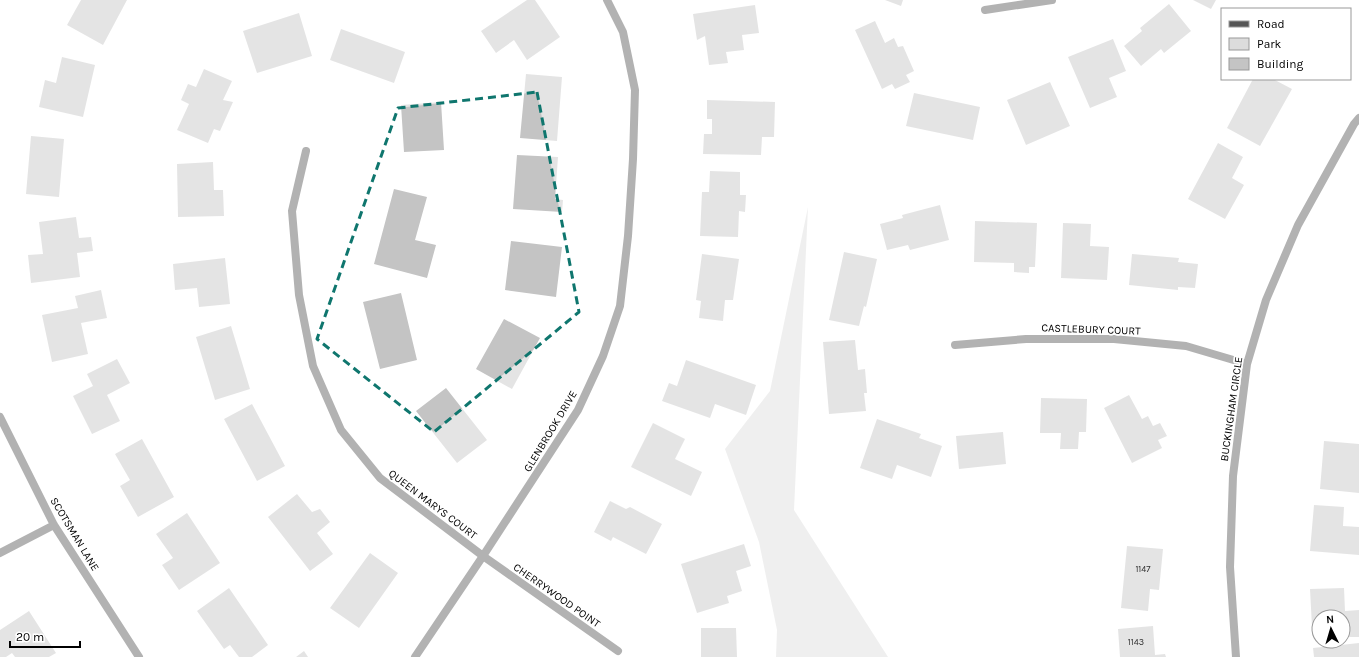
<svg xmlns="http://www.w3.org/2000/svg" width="1359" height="657" font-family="Karla,sans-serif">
<rect width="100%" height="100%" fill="#fff"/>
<path fill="#dcdcdc" d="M808,207L794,510L888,657H776L777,630L759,542L725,449L770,391Z"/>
<path fill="#c4c4c4" d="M81,0H127L103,45L67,25Z
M527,0H535L560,37L527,60L514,40L496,53L481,31Z
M885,0H903L901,6Z
M1193,0H1216L1211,9Z
M1169,4L1191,31L1164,53L1161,49L1141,66L1124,46L1142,31L1140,28Z
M755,5L759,33L742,35L744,50L726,52L728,63L709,65L705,36L697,40L693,14Z
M299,13L312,56L257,73L243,31Z
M875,21L885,43L894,38L898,47L903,46L914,71L906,75L910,82L895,89L892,84L882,89L855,30Z
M341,29L405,52L394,83L330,60Z
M1113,39L1126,71L1109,78L1117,97L1090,108L1068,57Z
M62,57L95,65L83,117L39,107L45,80L56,83Z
M204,69L232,81L223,100L233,102L220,131L214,129L208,143L177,130L189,104L181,100L188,84L196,87Z
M526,74L562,77L557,141L520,138Z
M1253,79H1273L1292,89L1260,146L1227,128Z
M1050,82L1070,126L1026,145L1007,100Z
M914,93L980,107L973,140L906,126Z
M707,100L775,102L774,137H762L761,155L703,154L704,134H712V119H707Z
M441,102L444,150L404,152L401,105Z
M31,136L64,139L59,197L26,194Z
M1218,143L1243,157L1232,178L1244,185L1225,219L1188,199Z
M517,155L558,157L555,199L563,200L562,212L513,209Z
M213,162L214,190H223L224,216L178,217L177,164Z
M710,171L740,172V195H746L745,212L739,211L738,237L700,236L702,192H709Z
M394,189L427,197L415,240L436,245L427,278L374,264Z
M940,205L949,240L910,250L908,245L887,250L880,224L903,218L902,215Z
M76,217L79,238L91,237L93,251L77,253L80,277L31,283L28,255L43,254L39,222Z
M975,221L1037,223L1035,267H1029V273L1014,272V263L974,262Z
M1063,223L1091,224L1090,246L1109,247L1107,280L1061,278Z
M511,241L562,247L556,297L505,290Z
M844,252L877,259L866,307L864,306L859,326L829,320Z
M702,254L739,259L733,300H725L723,321L699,318L701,301L696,300Z
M1132,254L1179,258L1178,262L1198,264L1195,288L1178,287V290L1129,285Z
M225,258L230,304L199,307L197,288L175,290L173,264Z
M101,290L107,318L81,323L88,354L52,362L42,315L78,308L75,296Z
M401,293L417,360L380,369L363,302Z
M504,319L540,338L512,389L476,369Z
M231,326L250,389L215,400L196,337Z
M855,340L858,370L865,369L867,393H864L866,411L829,414L823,342Z
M117,359L130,383L107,395L120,421L92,434L73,396L93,386L87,374Z
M686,360L756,385L746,415L715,404L710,418L662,401L669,383L677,386Z
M446,388L487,440L457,463L416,411Z
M1129,395L1142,419L1148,416L1153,426L1160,423L1167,436L1158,440L1162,448L1132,463L1104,408Z
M1041,398L1087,399L1086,432H1079L1078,449H1060L1061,433H1040Z
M252,404L285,466L257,481L224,419Z
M877,419L921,434L919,438L942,446L931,477L897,465L892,479L860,468Z
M653,423L685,439L675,459L702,472L691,496L631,467Z
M1003,432L1006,464L959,469L956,436Z
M142,439L174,497L138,517L120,486L130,480L115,454Z
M1324,441L1359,444V493L1320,489Z
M297,494L312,512L320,509L330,522L317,533L333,554L310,571L268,517Z
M610,501L626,509L630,507L662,524L646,554L613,537L611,541L594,532Z
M1314,505L1344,507L1343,526L1359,527V555L1310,551Z
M187,513L220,563L179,590L162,565L173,558L156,534Z
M744,544L751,566L736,571L742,591L727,596L729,603L697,613L681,564Z
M1127,546L1163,549L1159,590L1150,589L1148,611L1121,608Z
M370,553L398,573L359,628L330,608Z
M229,588L268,645L252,657H239L230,645L224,649L197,611Z
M1344,588L1345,611L1359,610V637H1346V626H1343V617H1319V627H1312L1310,589Z
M29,611L56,653L49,657H15L12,653L6,657H0V630Z
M1153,626L1155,655L1165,654L1166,657H1120L1118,629Z
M701,628H736L737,657H701Z
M1359,643V657H1314L1313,648Z
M304,651L308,657H296Z"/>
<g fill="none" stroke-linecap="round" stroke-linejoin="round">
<path stroke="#555" stroke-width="8" d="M985,10L1052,0
M306,151L292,211L299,295L313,366L341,430L380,478L483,556L618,651
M955,345L1026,339H1114L1186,346L1247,364
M0,417L54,525L139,657
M0,553L54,525
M415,657L483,556L578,410L603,356L620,306L628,236L633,159L635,90L623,32L607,0
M1236,657L1230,567L1233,476L1247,364L1266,300L1298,225L1354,124L1359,118"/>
</g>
<path d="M0 0H1359V657H0ZM537,92L579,312L434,432L317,339L398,108Z" fill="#fff" fill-opacity=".55" fill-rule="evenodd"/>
<path fill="none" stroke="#0f766e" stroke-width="3" stroke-dasharray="8 5" stroke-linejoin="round" d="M537,92L579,312L434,432L317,339L398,108Z"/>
<g text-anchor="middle" stroke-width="3.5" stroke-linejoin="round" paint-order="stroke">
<g font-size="9" fill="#313131">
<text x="1143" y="572">1147</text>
<text x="1136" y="645">1143</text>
</g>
<g font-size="11" fill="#000" stroke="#fff">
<text transform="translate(1091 329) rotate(2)" y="4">CASTLEBURY COURT</text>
<text transform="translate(1231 409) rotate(-82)" y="4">BUCKINGHAM CIRCLE</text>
<text transform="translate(550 431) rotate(-59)" y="4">GLENBROOK DRIVE</text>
<text transform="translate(433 504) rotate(37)" y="4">QUEEN MARYS COURT</text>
<text transform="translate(75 534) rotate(59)" y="4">SCOTSMAN LANE</text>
<text transform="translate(557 595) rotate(35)" y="4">CHERRYWOOD POINT</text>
</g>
</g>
<rect x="1221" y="8" width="130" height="72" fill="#ffffff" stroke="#999999"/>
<rect x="1229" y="21" width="20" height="6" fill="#555555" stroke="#999999"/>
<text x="1257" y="28" font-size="12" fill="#000000">Road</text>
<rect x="1229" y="38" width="20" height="12" fill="#dcdcdc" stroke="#999999"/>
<text x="1257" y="48" font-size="12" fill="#000000">Park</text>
<rect x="1229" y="58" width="20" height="12" fill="#c4c4c4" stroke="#999999"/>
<text x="1257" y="68" font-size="12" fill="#000000">Building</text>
<g transform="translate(1331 629) rotate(355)"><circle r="19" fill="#ffffff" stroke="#999999"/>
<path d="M0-3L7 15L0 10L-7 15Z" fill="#000000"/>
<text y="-6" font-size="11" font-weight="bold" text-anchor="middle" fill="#000000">N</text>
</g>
<path d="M10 641v6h70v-6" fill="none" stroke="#000000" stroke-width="2"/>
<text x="16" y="641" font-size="12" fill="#000000" stroke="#ffffff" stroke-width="3" paint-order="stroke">20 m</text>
</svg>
